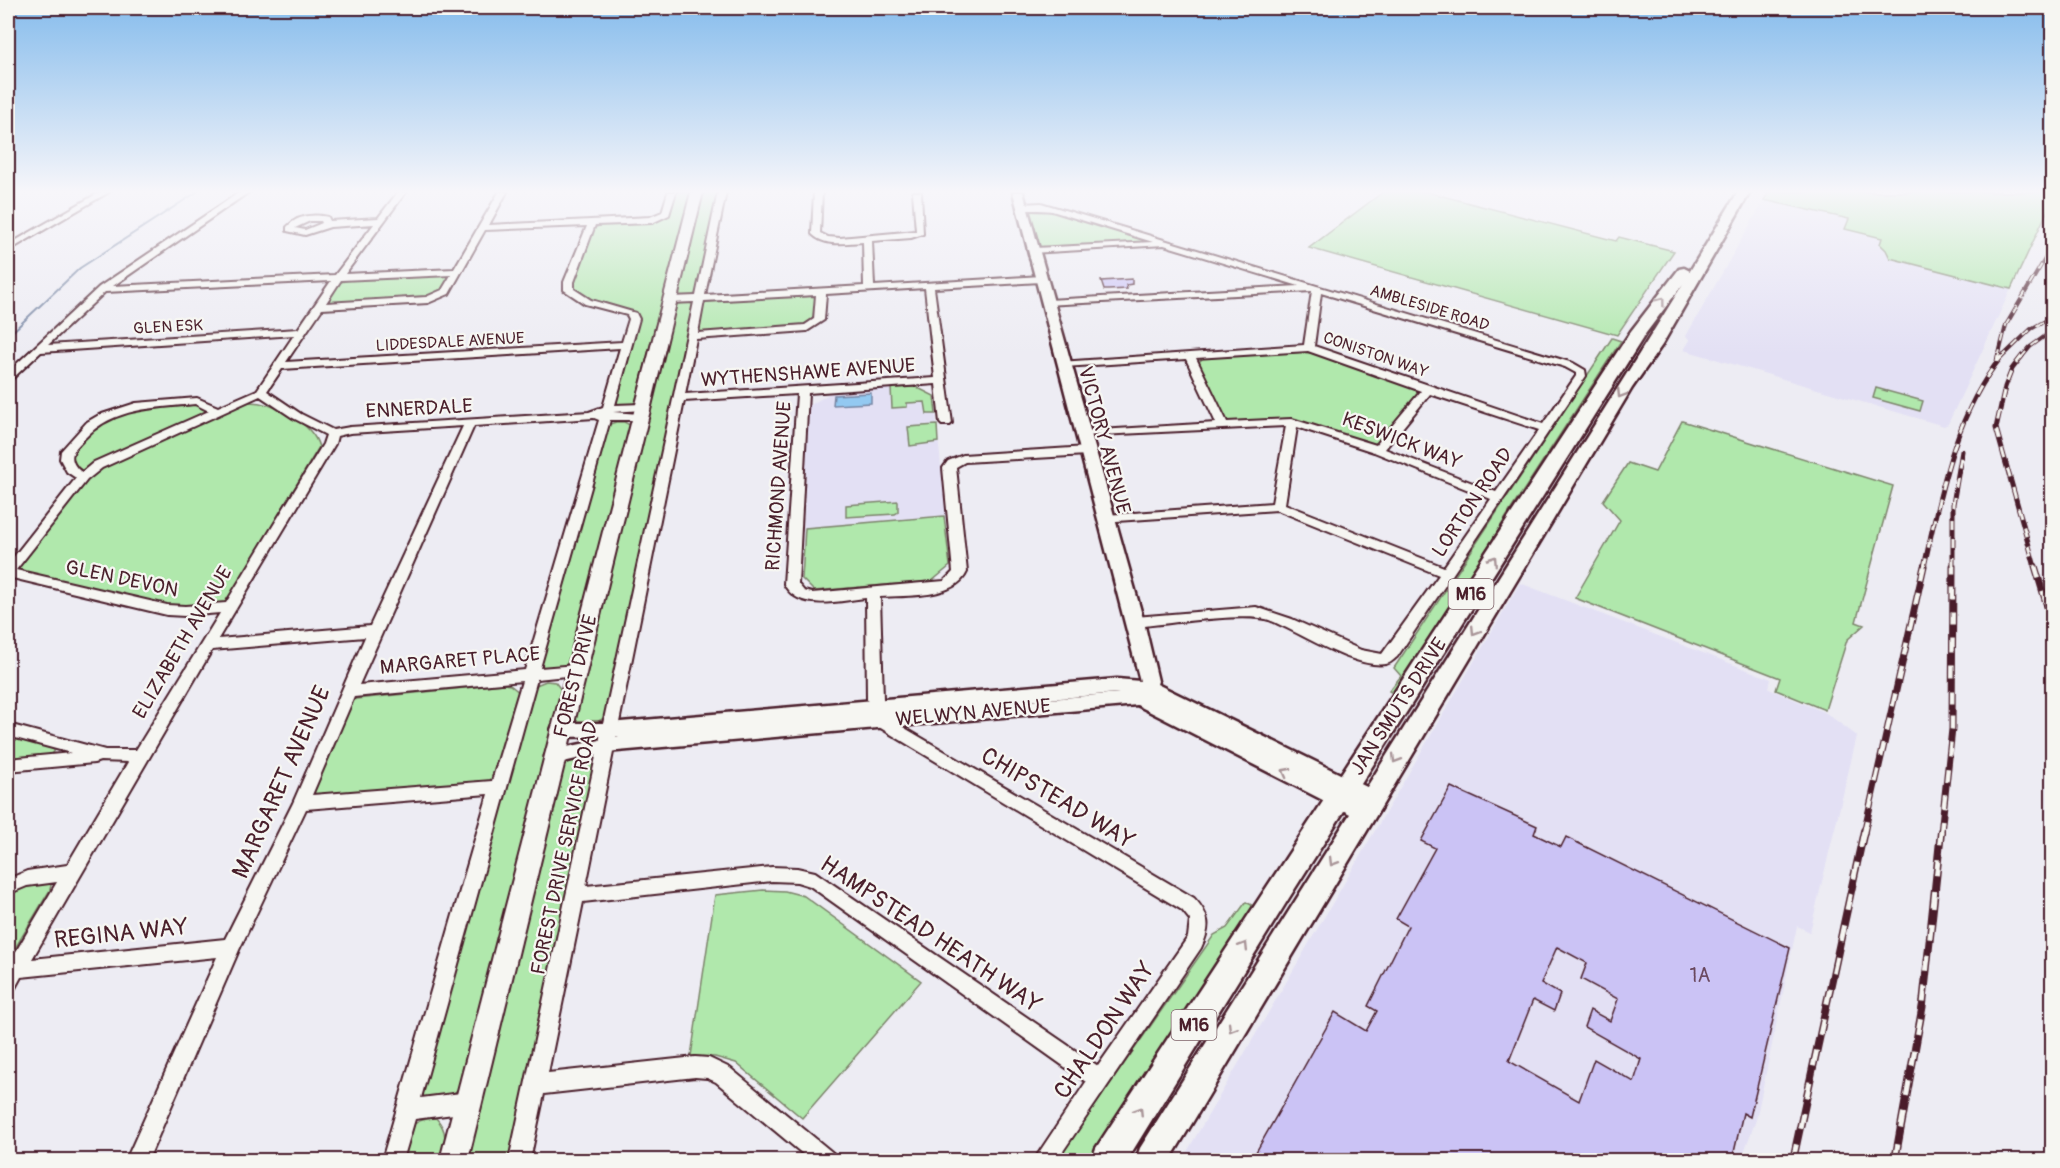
<svg xmlns="http://www.w3.org/2000/svg" width="2060" height="1168" font-family="Pangolin,sans-serif">
<rect width="100%" height="100%" fill="#edecf3"/>
<filter id="ink" filterUnits="userSpaceOnUse"><feTurbulence type="fractalNoise" baseFrequency=".0167" numOctaves="2"/><feDisplacementMap in="SourceGraphic" scale="12" xChannelSelector="R" yChannelSelector="G"/><feConvolveMatrix kernelMatrix="1 2 1 2 8 2 1 2 1" color-interpolation-filters="sRGB"/></filter>
<g filter="url(#ink)">
<path fill="#e3e0f4" d="M1764,200L1849,219L1845,229L1883,238L1890,258L2011,289L1948,424L1944,426L1684,350L1690,340L1686,336Z
M916,387L934,396L951,567L932,582L814,592L801,580L809,406L832,392Z
M1520,583L1771,679L1769,689L1826,713L1857,736L1810,932L1797,926L1756,1120L1741,1160H1182Z"/>
<path fill="#b0e8ac" stroke="#7d846c" stroke-width="1.5" d="M674,192H691L635,403L619,408L613,404L635,316L576,295L571,279L592,229L604,224L646,222L668,213Z
M700,192H718L696,294L681,298L675,295Z
M1383,192H1427L1616,241L1619,237L1674,251L1617,335L1309,248Z
M1769,192H2052V201L2011,289L1890,258L1886,250L1880,244L1882,238L1845,229L1849,219L1764,200Z
M1031,209L1048,210L1153,242L1042,249L1036,246L1028,211Z
M446,274L451,277L441,294L428,298L325,304L339,283L350,279Z
M811,295L817,298L815,324L811,326L697,335L703,303L706,302Z
M682,302L695,304L604,718L590,726L575,725L571,720L673,305Z
M1612,338L1621,341L1510,511L1397,695L1389,691L1401,676L1394,668Z
M1304,352L1317,354L1415,389L1419,394L1379,445L1373,446L1301,422H1226L1198,363L1203,358Z
M916,387L934,396L936,414H927L925,402L907,403V407L892,408L891,388Z
M1876,388L1923,401L1920,411L1873,398Z
M247,402C272,401 312,422 319,447L227,601L220,605L189,610L17,571L16,566L83,482L98,468L234,406Z
M195,403L208,411L90,470L79,472L71,464L70,451L94,426L118,412Z
M1682,421L1893,486L1856,622L1864,625L1847,640L1825,710L1776,690L1780,678L1575,598L1620,520L1603,501L1628,463L1655,472Z
M616,422H624L630,425L572,660L561,668L546,670L539,662L607,425Z
M937,425L938,442L910,446L908,427Z
M898,501V512L895,514L846,517V505Z
M944,516L950,566L932,581L814,591L802,579L805,528Z
M546,681L555,682L562,691L459,1088L451,1096L429,1101L422,1096L419,1088L531,691L536,685Z
M504,684L510,685L520,693L495,777L486,783L310,796L349,704L356,699Z
M8,737L54,749V752L45,759L8,763Z
M589,759L596,769L510,1160H465L470,1129L563,765L571,760Z
M49,883L51,885L50,890L8,960V891L25,885Z
M763,890L785,891L804,896L921,981L802,1118L736,1063L715,1057L691,1056L715,895Z
M1246,902L1257,908L1098,1160H1057L1214,935L1227,928Z
M436,1118C449,1132 445,1143 441,1160H397C404,1135 406,1119 436,1118Z"/>
<path fill="#93c9f1" stroke="#7685a2" stroke-width="1.5" d="M871,393V403L833,405L834,395Z"/>
<g fill="none" stroke-linecap="round" stroke-linejoin="round">
<path stroke="#7685a2" stroke-width="2" d="M8,336L80,268L197,192"/>
</g>
<path fill="#cbc3f5" stroke="#4a1f2b" stroke-width="1.5" fill-rule="evenodd" d="M1132,279V284L1126,285L1127,289L1108,290H1104L1101,281Z
M1451,787L1537,826L1534,834L1561,847L1566,837L1790,948L1750,1117L1743,1113L1732,1161H1251L1335,1012L1366,1031L1377,1011L1368,1006L1408,926L1396,919L1435,848L1421,841ZM1557,947L1587,963L1581,979L1618,999L1610,1021L1590,1010L1584,1027L1641,1059L1634,1082L1594,1059L1579,1101L1509,1061L1533,1000L1554,1011L1560,994L1541,983Z"/>
<g fill="none" stroke-linecap="round" stroke-linejoin="round">
<defs>
<path id="minor" d="M100,192H109L8,251V245Z
M240,192H249L113,286L335,275L374,224L330,227L305,235L287,231V227C298,215 313,214 328,217L330,221L378,218L398,192H406L345,274L454,269L499,192H507L489,225L650,217L662,212L668,192H676L669,215L652,223L595,225L574,282V289L591,300L636,313L639,319L615,405L642,404L648,407L642,410L613,412L639,414L645,417L639,420H610L540,668L576,665L581,666L583,670L581,674L576,675L537,679L421,1098L469,1092L476,1095L479,1102L476,1109L469,1112L415,1119L403,1160H382L488,794L306,809L239,950L148,1160H126L217,957L21,977L15,988L8,991V965L57,882L27,886L8,894V879L27,871L67,865L128,762L100,761L94,763L8,771V759L71,753L8,736V724L105,750H136L220,613L185,616L167,615L8,577V564L76,478L67,472L60,459L61,451L87,422L99,415L136,403L197,398L218,407L257,390L294,335L41,352L12,379L8,380V372L99,287ZM310,221H321L322,223L305,230L295,228ZM587,226L564,282V290L585,304L627,315L629,319L622,342L286,362L322,309L428,303L449,294L485,230ZM451,275L442,290L426,297L326,303L341,280ZM331,281L298,329L48,345L105,292ZM620,348L603,407L589,412L350,427L333,430L301,414L267,391L282,369ZM260,396L293,418L326,435L323,444L226,603L185,606L167,605L16,570L87,480L102,468ZM195,404L209,411L94,462L82,472C76,469 70,460 73,453C74,448 81,443 84,439C113,407 156,408 195,404ZM594,418L599,420L525,670L359,685L474,426ZM463,426L370,626L218,639L335,444L337,436L350,433ZM365,637L293,803L225,939L32,959L212,650ZM522,681L492,781L312,795L354,697Z
M718,192H726L705,295L864,286L863,242C845,243 825,247 812,234L814,192H822L820,233L828,237L840,238L916,231L913,192H921L923,234L911,238L872,241L874,286L1041,276L1046,279L1041,282L934,288L952,423L950,425H942L940,423L936,384L808,393L798,584L804,591L812,593L944,581L953,572L943,468L948,461L963,455L1087,447L1093,451L1087,455L965,462L956,467L967,572C955,599 906,595 880,597L883,699L886,717L1194,898C1210,915 1211,927 1201,948L1057,1160H1034L1086,1082L810,886L797,882L772,881L583,902L548,1073L695,1057L709,1058L730,1068L833,1153L836,1160H810L716,1082L707,1078L695,1077L544,1094L530,1160H509L694,302L670,303L665,300L670,297L696,296ZM925,288L935,378L685,394L696,339L807,331L824,320L826,294ZM816,295L814,319L805,325L698,333L704,301ZM797,394L784,584C799,613 840,600 866,598L867,699L874,724L1182,910L1190,920L1188,937L1098,1066L815,872L797,868L772,867L586,886L684,401Z
M1041,203L1573,363L1585,370L1586,376L1397,657C1393,660 1391,663 1386,664C1354,669 1300,632 1269,620C1245,612 1165,624 1135,627L1130,625L1128,622L1130,619L1135,617L1256,607L1292,619L1361,650L1382,654L1439,575L1277,510L1102,522L1100,519L1102,516L1106,515L1272,503L1286,426L1079,436V432L1083,431L1216,423L1186,359L1064,367L1060,366V362L1304,345L1312,291L1045,305V301L1048,300L1299,286L1164,245L1031,253L1029,251L1034,248L1153,242L1052,211C1041,209 1025,212 1017,207L1021,204ZM1321,293L1565,367L1576,373V376L1543,424L1314,346ZM1308,351L1421,391L1376,445L1292,419L1227,422L1196,358ZM1430,394L1539,430L1496,492L1385,449ZM1297,427L1374,452L1491,499L1444,567L1285,504Z"/>
<path id="tertiary" d="M1013,192H1023L1144,622L1158,681L1157,684L1379,793L1382,799L1379,805L1373,807L1375,812L1372,818L1365,820L1358,818L1137,705L606,752L555,764L548,761L545,756L548,751L619,736L560,737L553,735L551,730L553,725L560,723H609L1117,679L1140,681ZM1117,693H1119L915,711Z"/>
<path id="secondary" d="M691,192H703L468,1160H440Z"/>
<path id="primary" d="M1738,192H1750L1662,345L1632,388L1170,1160H1136L1140,1148L1683,284L1646,333L1289,898L1127,1160H1092L1096,1148L1631,331L1679,269L1684,268L1690,271Z"/>
</defs>
<use href="#minor" stroke="#4a1f2b" stroke-width="4"/>
<use href="#tertiary" stroke="#4a1f2b" stroke-width="5"/>
<use href="#secondary" stroke="#4a1f2b" stroke-width="4"/>
<use href="#primary" stroke="#4a1f2b" stroke-width="5"/>
<use href="#minor" fill="#f6f6f2" fill-rule="evenodd"/>
<use href="#tertiary" fill="#f6f6f2" fill-rule="evenodd"/>
<use href="#secondary" fill="#f6f6f2" fill-rule="evenodd"/>
<use href="#primary" fill="#f6f6f2" fill-rule="evenodd"/>
<defs>
<path id="rail-far3" d="M1998,358L2006,325L2052,247
M2001,358L2031,329L2052,317
M2021,358L2030,347L2052,331"/>
<path id="rail-far2" d="M2022,356L2012,369L2005,387L1996,428L2035,567
M1997,362L1998,356
M1924,567C1940,495 1954,415 2002,356
M1953,567V504L1962,451"/>
<path id="rail-far1" d="M2035,566L2052,623
M1864,833L1924,566
M1941,833L1952,729L1953,566"/>
<path id="rail" d="M1793,1160L1864,831
M1895,1160L1923,1004L1941,831"/>
</defs>
<use href="#rail-far3" stroke="#4a1f2b" stroke-width="4"/>
<use href="#rail-far2" stroke="#4a1f2b" stroke-width="5"/>
<use href="#rail-far1" stroke="#4a1f2b" stroke-width="7"/>
<use href="#rail" stroke="#4a1f2b" stroke-width="8"/>
<use href="#rail-far3" stroke="#f6f6f2" stroke-width="2" stroke-dasharray="8" stroke-linecap="butt"/>
<use href="#rail-far2" stroke="#f6f6f2" stroke-width="3" stroke-dasharray="10" stroke-linecap="butt"/>
<use href="#rail-far1" stroke="#f6f6f2" stroke-width="4.5" stroke-dasharray="13" stroke-linecap="butt"/>
<use href="#rail" stroke="#f6f6f2" stroke-width="5" stroke-dasharray="16" stroke-linecap="butt"/>
</g>
<defs><path id="oneway-chevron" d="M-2-3.5L2.5 0L-2 3.5" fill="none" stroke-width="1.6" stroke-linecap="round" stroke-linejoin="round" transform="scale(1.5)"/></defs>
<g stroke="#a99598">
<use href="#oneway-chevron" transform="translate(1661 301) rotate(-53)"/>
<use href="#oneway-chevron" transform="translate(1621 394) rotate(122)"/>
<use href="#oneway-chevron" transform="translate(1493 560) rotate(-57)"/>
<use href="#oneway-chevron" transform="translate(1475 631) rotate(122)"/>
<use href="#oneway-chevron" transform="translate(1396 759) rotate(121)"/>
<use href="#oneway-chevron" transform="translate(1286 772) rotate(-152)"/>
<use href="#oneway-chevron" transform="translate(1333 862) rotate(121)"/>
<use href="#oneway-chevron" transform="translate(1244 946) rotate(-58)"/>
<use href="#oneway-chevron" transform="translate(1232 1028) rotate(121)"/>
<use href="#oneway-chevron" transform="translate(1139 1111) rotate(-58)"/>
</g>
</g>
<linearGradient id="sky" x2="0" y2="1"><stop stop-color="#86bcec"/><stop offset="0.54" stop-color="#f7f6fa"/><stop offset="1" stop-color="#f7f6fa" stop-opacity="0"/></linearGradient>
<rect width="2060" height="355" fill="url(#sky)"/>
<g text-anchor="middle" stroke-width="4.5" stroke-linejoin="round" paint-order="stroke">
<g font-size="16" fill="#4a1f2b" stroke="#f6f6f2">
<text transform="translate(1430 307) rotate(17)" y="6">AMBLESIDE ROAD</text>
<text transform="translate(168 326) rotate(-3)" y="6">GLEN ESK</text>
<text transform="translate(450 341) rotate(-3)" y="6">LIDDESDALE AVENUE</text>
<text transform="translate(1376 354) rotate(19)" y="6">CONISTON WAY</text>
</g>
<g fill="#f6f6f2" stroke="#7e6067" stroke-width="1.5">
<rect x="1448.5" y="579" width="45" height="30" rx="4.5"/>
<rect x="1171.5" y="1010" width="45" height="30" rx="4.5"/>
</g>
<g font-size="18" font-weight="bold" fill="#4a1f2b">
<text x="1471" y="600">M16</text>
<text x="1194" y="1031">M16</text>
</g>
<g font-size="20" fill="#4a1f2b" stroke="#f6f6f2">
<text transform="translate(808 372) rotate(-4)" y="7">WYTHENSHAWE AVENUE</text>
<text transform="translate(419 408) rotate(-3)" y="7">ENNERDALE</text>
<text transform="translate(1105 440) rotate(75)" y="7">VICTORY AVENUE</text>
<text transform="translate(1402 440) rotate(21)" y="7">KESWICK WAY</text>
<text transform="translate(778 486) rotate(-86)" y="7">RICHMOND AVENUE</text>
<text transform="translate(1472 502) rotate(-56)" y="7">LORTON ROAD</text>
<text transform="translate(122 578) rotate(12)" y="7">GLEN DEVON</text>
<text transform="translate(182 642) rotate(-59)" y="7">ELIZABETH AVENUE</text>
<text transform="translate(460 660) rotate(-5)" y="7">MARGARET PLACE</text>
<text transform="translate(575 676) rotate(-76)" y="7">FOREST DRIVE</text>
<text transform="translate(1398 706) rotate(-57)" y="7">JAN SMUTS DRIVE</text>
<text transform="translate(973 712) rotate(-5)" y="7">WELWYN AVENUE</text>
<text transform="translate(564 848) rotate(-78)" y="7">FOREST DRIVE SERVICE ROAD</text>
</g>
<g font-size="20" fill="#6a485e">
<text x="1700" y="982">1A</text>
</g>
<g font-size="24" fill="#4a1f2b" stroke="#f6f6f2">
<text transform="translate(281 782) rotate(-66)" y="8">MARGARET AVENUE</text>
<text transform="translate(1058 798) rotate(31)" y="8">CHIPSTEAD WAY</text>
<text transform="translate(121 933) rotate(-6)" y="8">REGINA WAY</text>
<text transform="translate(931 934) rotate(34)" y="8">HAMPSTEAD HEATH WAY</text>
<text transform="translate(1104 1030) rotate(-56)" y="8">CHALDON WAY</text>
</g>
</g>
<rect width="2060" height="1168" fill="none" stroke="#f6f6f2" stroke-width="30"/>
<rect x="15" y="15" width="2030" height="1138" fill="none" stroke="#4a1f2b" stroke-width="2" filter="url(#ink)"/>
</svg>
